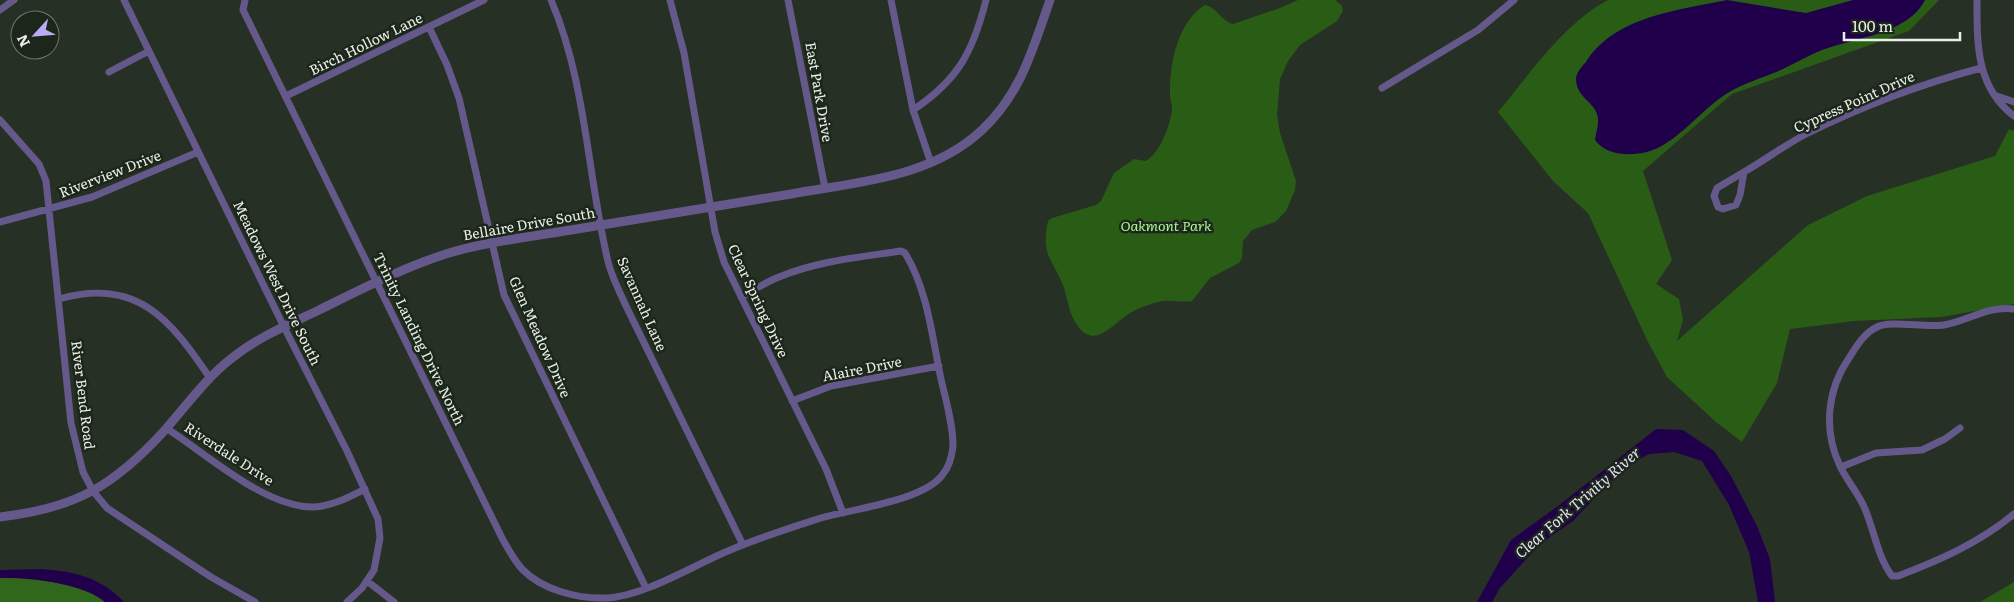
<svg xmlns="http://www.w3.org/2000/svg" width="2014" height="602" font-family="Literata,serif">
<rect width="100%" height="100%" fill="#273024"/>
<path fill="#295d16" d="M1298,0H1335L1342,6L1343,11L1337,21L1300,45L1288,61L1280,79L1277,115L1280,133L1296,181L1295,190L1286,211L1275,222L1252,230L1243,241L1242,258L1239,263L1210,278L1192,301C1179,303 1167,298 1154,303C1145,306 1134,310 1127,315C1108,329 1090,352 1073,318C1068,307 1067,296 1063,285C1051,256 1041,256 1048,221L1052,218L1096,205L1101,201L1114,173L1134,159L1145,161C1159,156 1172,122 1172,107C1172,104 1170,100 1170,96C1169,66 1177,22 1205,5C1218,8 1220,20 1233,24L1280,8Z
M1608,0H1939L1909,31L1732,94L1643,171L1672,260L1656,284L1679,299L1683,320L1677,341L1808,225L1867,196L1995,156L2009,129L2014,131V304L1941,317L1854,321L1790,329L1777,383L1742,442L1716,422L1667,377L1648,342L1588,213L1553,181L1498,112C1529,75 1565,22 1608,0Z
M2014,582V602H1980Z"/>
<path fill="#31671d" d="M22,577C48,582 85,584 105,602H0V578Z"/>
<path fill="#21004b" d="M1727,0L1806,13L1853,0H1925C1907,36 1848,38 1815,53C1804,58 1793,64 1781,70C1762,78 1743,83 1726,94C1701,110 1675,145 1647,152C1629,156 1607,156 1595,140C1596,132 1600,122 1597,114C1592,100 1576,97 1576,78C1577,72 1582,66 1586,62C1615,16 1679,10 1727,0Z
M1656,429L1683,430L1714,451L1731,476L1757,526L1770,559L1775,602H1758L1749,552L1729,505L1702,461L1674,452L1649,454L1623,468L1573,521L1540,544L1500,588L1492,602H1477L1511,540L1558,506Z
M40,569C74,571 100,577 124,602H105C84,583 27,577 0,578V570Z"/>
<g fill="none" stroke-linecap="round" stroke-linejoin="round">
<path stroke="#65598c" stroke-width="7" d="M124,0L284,327L347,451L378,519L380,538L374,570L362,588L347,602
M245,0L243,10L502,538C508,549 514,560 522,569C542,590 578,599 606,598C643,597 694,565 728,551C758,538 790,528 821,518C851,509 925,501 943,474C949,467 952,455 953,446C953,424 946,401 941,379C932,337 928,291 905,253L901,251C861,257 817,261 779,277C766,282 754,290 741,297
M551,0C586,82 587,171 607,257C610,274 619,290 626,306L743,545
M670,0L684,53L715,232L724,262L826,469L843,513
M788,0L825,188
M891,0L913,110L931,163
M1977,0C1977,44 1976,87 2014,116
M0,10L14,0
M429,27L447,65L459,98L504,295L646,588
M109,72L149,51
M1382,88L1478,30L1514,0
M286,96L484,0
M1997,96L2014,102
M913,110C958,80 973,52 986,0
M0,120L39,164L46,181L71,423L83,472L93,491L107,508L211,577L255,602
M1744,172C1765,160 1785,145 1806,134C1862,106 1921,84 1981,68
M1744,172L1740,195L1736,205L1723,209L1718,207L1714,196L1717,188Z
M0,222L92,197L198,152
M59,299C137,277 170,319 210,378
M2014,309C1989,305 1968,321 1944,325C1924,328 1891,320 1877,327C1864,333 1856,347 1849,358C1827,390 1823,430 1840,466C1847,481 1859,494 1865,509C1874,530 1878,558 1892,576H1898C1940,560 1979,543 2014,514
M792,401L831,386L939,366
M166,428C207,454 265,508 314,507C333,506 349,497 365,489
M1841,467L1876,453L1922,450L1945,439L1960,428
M367,581L394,602"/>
<path stroke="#65598c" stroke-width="9" d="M0,517C76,508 114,486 165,430C187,405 206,378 232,358C258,337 290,324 319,310C362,289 404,267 449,253C489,241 531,237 571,230C645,218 718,206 791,194C857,182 931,178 982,130C1021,94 1033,48 1050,0"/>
</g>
<g text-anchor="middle" stroke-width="5" stroke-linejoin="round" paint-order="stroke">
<g font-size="14" fill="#e9f0e8" stroke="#1d261b">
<text transform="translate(366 44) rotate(-26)" y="5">Birch Hollow Lane</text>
<text transform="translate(819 92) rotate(80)" y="5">East Park Drive</text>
<text transform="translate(1854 102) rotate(-24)" y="5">Cypress Point Drive</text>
<text transform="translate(110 174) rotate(-21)" y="5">Riverview Drive</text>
<text transform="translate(529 224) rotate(-10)" y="5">Bellaire Drive South</text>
<text transform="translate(277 283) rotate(64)" y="5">Meadows West Drive South</text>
<text transform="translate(758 301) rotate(65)" y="5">Clear Spring Drive</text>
<text transform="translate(642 304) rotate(66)" y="5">Savannah Lane</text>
<text transform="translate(540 337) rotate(66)" y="5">Glen Meadow Drive</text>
<text transform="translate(419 339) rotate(64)" y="5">Trinity Landing Drive North</text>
<text transform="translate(862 369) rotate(-11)" y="5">Alaire Drive</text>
<text transform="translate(83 395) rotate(83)" y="5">River Bend Road</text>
<text transform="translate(229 454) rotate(33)" y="5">Riverdale Drive</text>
</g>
<g font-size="14" font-style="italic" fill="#a9f591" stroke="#1d261b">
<text x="1166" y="231">Oakmont Park</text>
</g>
<g font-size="15" font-style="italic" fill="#e5e1f7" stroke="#1d261b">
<text transform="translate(1578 503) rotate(-41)" y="5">Clear Fork Trinity River</text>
</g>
</g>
<g transform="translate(35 35) rotate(244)"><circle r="24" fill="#1d261b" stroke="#6f776d"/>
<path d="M0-4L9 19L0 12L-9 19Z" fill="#bbaaf6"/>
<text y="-8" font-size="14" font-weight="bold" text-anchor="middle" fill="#e9f0e8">N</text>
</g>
<path d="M1844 32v8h116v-8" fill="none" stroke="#e9f0e8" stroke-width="2.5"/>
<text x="1852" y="32" font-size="15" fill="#e9f0e8" stroke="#1d261b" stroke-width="4" paint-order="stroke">100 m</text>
</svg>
